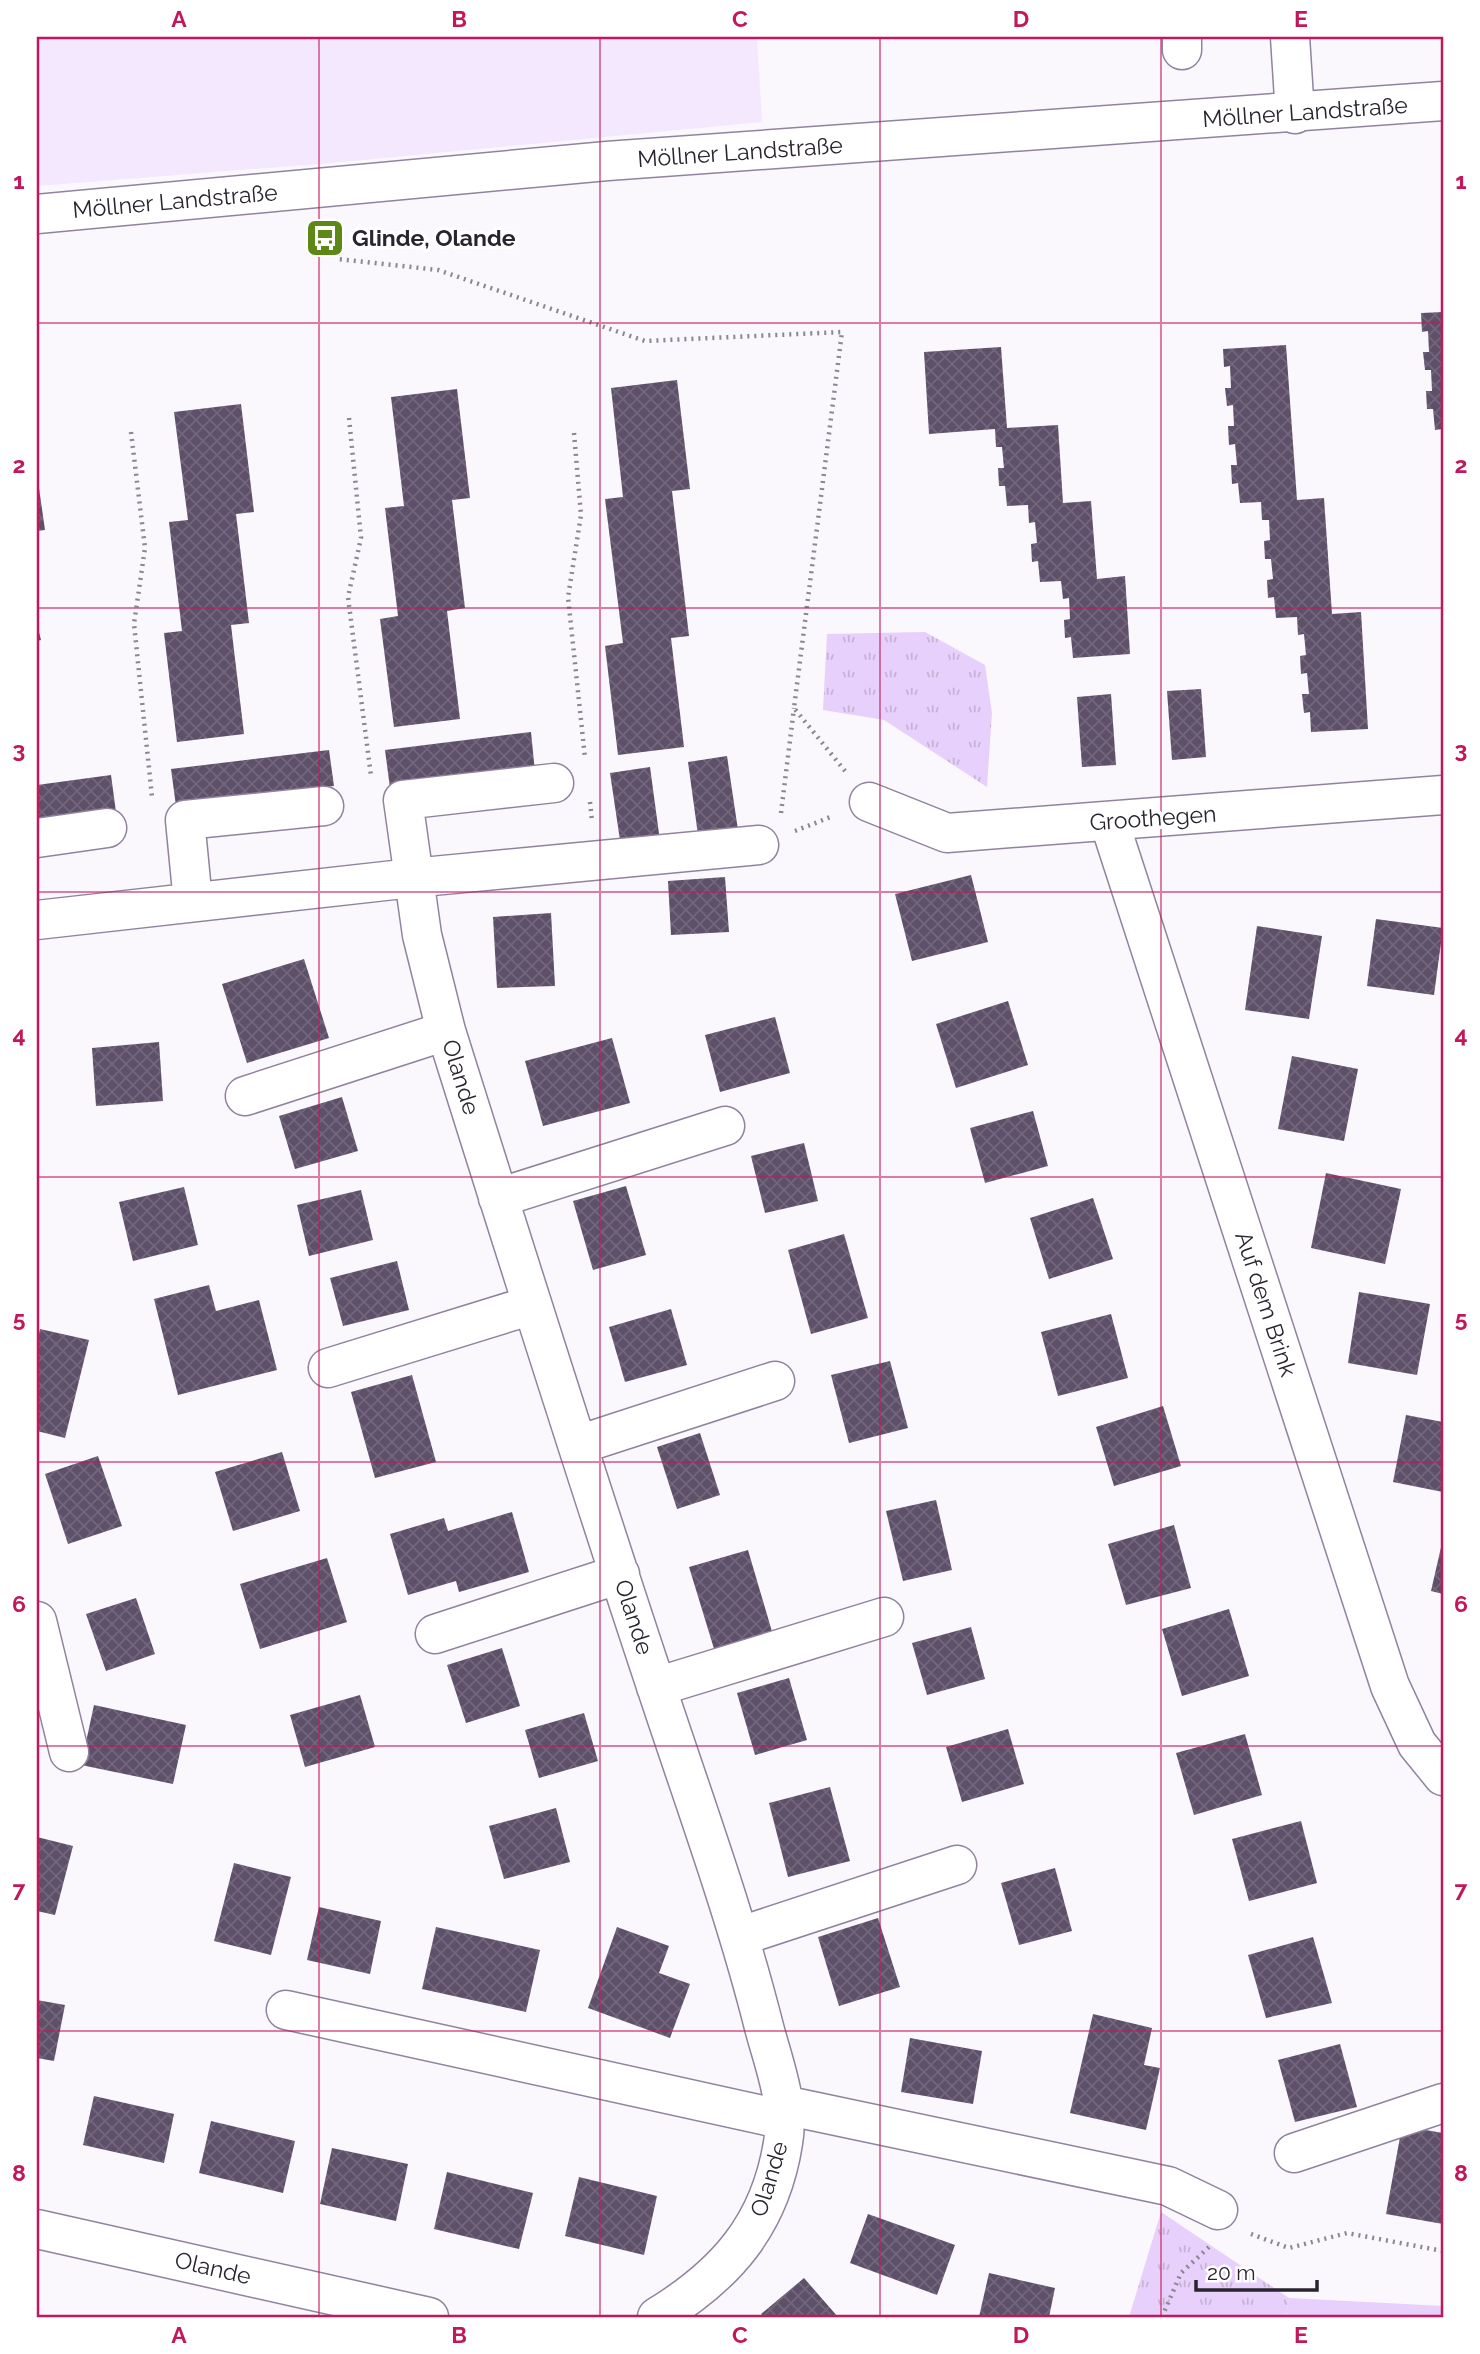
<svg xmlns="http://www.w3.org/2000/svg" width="1480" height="2354" font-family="Raleway,sans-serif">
<defs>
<pattern id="grass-tufts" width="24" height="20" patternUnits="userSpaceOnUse" patternTransform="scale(1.75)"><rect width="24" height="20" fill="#e7d0fb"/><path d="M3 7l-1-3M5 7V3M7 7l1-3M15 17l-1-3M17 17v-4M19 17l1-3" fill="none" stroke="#c6b2d7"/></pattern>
<pattern id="building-cross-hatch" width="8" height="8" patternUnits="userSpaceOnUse" patternTransform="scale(1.75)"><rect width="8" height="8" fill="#5e5069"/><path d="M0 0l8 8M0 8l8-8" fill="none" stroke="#71667b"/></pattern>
</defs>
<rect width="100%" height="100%" fill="#faf7fd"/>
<path fill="#f3e8fe" d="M37,37H757L762,122L331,163L37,186Z"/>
<path fill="url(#grass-tufts)" d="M925,632L985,665L992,713L987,787L884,720L823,710L827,634Z
M1161,2212L1289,2298L1286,2317H1129Z"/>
<path fill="#e7d0fb" d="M1289,2298L1443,2306V2317H1286Z"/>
<path fill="url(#building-cross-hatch)" d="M1443,312V429L1435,430L1433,409H1427L1426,391H1432L1431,370H1425L1423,352H1429L1428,331L1422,332L1421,313Z
M1286,345L1297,500L1324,498L1332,614L1361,612L1368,729L1311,732L1310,712L1304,713L1302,694H1309L1307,673L1301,674L1300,656L1306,655L1304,634L1298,635L1297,617L1276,618L1274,597L1268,598L1267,580L1273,579L1271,559H1265L1264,541L1270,540L1269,520H1262L1261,502L1240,503L1238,483L1232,484L1231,465H1237L1235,444L1229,445L1228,426H1234L1233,405L1227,406L1225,388H1231L1230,366L1224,367L1223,349Z
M1001,347L1007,428L1058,425L1063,503L1091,501L1097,579L1125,576L1130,654L1073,658L1071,637L1065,638L1064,620L1070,619L1069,598L1063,599L1061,581L1040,582L1038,561L1032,562L1031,544L1037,543L1035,522L1029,523L1028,505L1007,506L1005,486H999L998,468H1004L1002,447H996L995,429L929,434L924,352Z
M677,380L690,489L672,491L689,636L671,638L684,747L618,755L605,646L623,643L605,499L623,497L611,388Z
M457,389L470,498L452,500L465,608L447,611L460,719L394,727L380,619L398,616L385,508L404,506L391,397Z
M241,404L254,512L236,514L249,623L231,625L244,734L177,742L164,633L182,631L169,522L188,520L174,412Z
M37,474L45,530L37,531Z
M37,624L41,640L37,641Z
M1201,689L1206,757L1172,760L1167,691Z
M1111,694L1116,765L1082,767L1077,697Z
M531,732L535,772L390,788L385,750Z
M329,750L334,786L176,806L171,769Z
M727,756L738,830L698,835L688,762Z
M650,767L660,841L621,847L610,773Z
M111,775L116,812L37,822V785Z
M971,875L988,942L912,961L895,894Z
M725,877L729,932L671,935L668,881Z
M551,913L555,986L497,988L493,917Z
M1376,919L1443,928L1434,995L1367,986Z
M1257,926L1322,936L1309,1019L1245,1010Z
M304,959L329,1038L247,1063L222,984Z
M1008,1001L1028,1065L956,1088L936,1024Z
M775,1017L790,1073L720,1092L705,1035Z
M612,1038L630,1103L543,1126L525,1061Z
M159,1042L163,1101L96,1106L92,1048Z
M1292,1056L1358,1069L1344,1141L1278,1129Z
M342,1097L358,1151L295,1169L279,1116Z
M1033,1111L1048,1166L985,1183L970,1128Z
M804,1143L818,1201L765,1213L751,1156Z
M1326,1173L1401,1189L1385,1264L1311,1248Z
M626,1186L646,1255L593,1270L573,1201Z
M184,1187L198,1245L133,1261L119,1202Z
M361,1190L373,1240L309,1256L297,1205Z
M1093,1198L1113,1259L1049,1279L1030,1218Z
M844,1234L868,1318L811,1334L788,1250Z
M397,1261L409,1310L343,1326L330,1278Z
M209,1285L216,1311L259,1300L277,1370L178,1395L154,1299Z
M1359,1292L1430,1304L1417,1375L1348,1363Z
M671,1309L687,1365L625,1382L609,1327Z
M1111,1314L1128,1378L1058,1396L1041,1332Z
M40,1329L89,1340L65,1438L37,1431V1342Z
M890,1361L908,1428L849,1443L831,1375Z
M412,1375L436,1462L375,1478L351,1392Z
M1163,1406L1181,1466L1114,1486L1096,1427Z
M1406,1415L1443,1422V1492L1393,1482Z
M700,1433L720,1495L677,1509L657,1447Z
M282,1452L300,1511L233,1531L215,1472Z
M98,1456L122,1526L68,1544L45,1474Z
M936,1500L952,1570L903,1581L886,1511Z
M512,1512L529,1572L459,1592L456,1581L408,1595L390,1534L444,1518L448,1531Z
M1174,1525L1191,1588L1126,1605L1108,1544Z
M1442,1543H1443V1594L1431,1591Z
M748,1550L773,1635L715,1652L689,1567Z
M327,1558L347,1622L260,1649L240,1584Z
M136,1598L155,1654L106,1671L86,1614Z
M1229,1609L1249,1676L1182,1696L1162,1629Z
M971,1627L985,1679L927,1695L912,1643Z
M502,1648L520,1706L466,1723L447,1665Z
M789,1678L807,1740L755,1755L737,1693Z
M360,1695L375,1747L305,1767L290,1715Z
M94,1705L186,1725L173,1784L81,1765Z
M584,1713L598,1761L539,1778L525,1730Z
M1008,1729L1024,1784L962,1802L946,1747Z
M1245,1734L1262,1795L1194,1815L1176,1753Z
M830,1787L850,1861L788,1877L769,1803Z
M556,1808L570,1862L504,1879L489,1826Z
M1301,1821L1317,1883L1249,1901L1232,1839Z
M37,1837L73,1846L55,1915L37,1911Z
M234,1863L291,1877L271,1955L214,1941Z
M1055,1868L1072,1931L1019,1945L1001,1883Z
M319,1907L381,1921L370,1974L307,1960Z
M878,1918L900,1987L839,2006L818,1937Z
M436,1927L540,1950L526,2012L422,1989Z
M617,1927L669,1946L659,1973L690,1984L670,2038L588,2008Z
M1313,1937L1332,2003L1266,2018L1248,1955Z
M37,2000L65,2005L54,2061L37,2058Z
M1093,2014L1152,2028L1144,2065L1160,2068L1146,2130L1070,2113Z
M910,2038L982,2051L973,2104L901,2092Z
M1340,2044L1357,2107L1295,2122L1278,2060Z
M94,2096L174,2114L164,2163L83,2145Z
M211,2121L295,2141L283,2193L199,2173Z
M1402,2126L1443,2133V2224L1386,2214Z
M332,2148L408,2164L396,2221L320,2204Z
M447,2172L533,2193L519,2249L434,2229Z
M579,2177L657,2196L644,2255L565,2236Z
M868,2214L955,2245L937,2295L850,2263Z
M989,2273L1055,2288L1049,2317H979Z
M804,2278L838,2317H764L761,2314Z"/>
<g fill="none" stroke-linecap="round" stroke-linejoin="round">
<defs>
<path id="minor" d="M1182,37V50
M1290,37L1295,114
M554,783L403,800L422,935L446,1031C515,1251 584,1470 657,1689C694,1801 735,1912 764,2027C774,2065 790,2104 783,2143C770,2225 726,2275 657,2317
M869,802L947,833L1443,795
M1109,821L1390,1686L1417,1744L1443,1776
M37,838L107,828
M193,902L185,820L324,806
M37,920L412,878L759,845
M245,1096L446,1031
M498,1198L725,1126
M328,1368L532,1305
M578,1445L775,1381
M37,1621L69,1752
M435,1634L620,1574
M656,1687L884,1617
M741,1936L957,1865
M286,2010L785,2120
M784,2105L1168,2186L1218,2210
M1294,2153L1443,2103
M37,2229L429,2317"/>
<path id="major" d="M37,214L607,161L1443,101"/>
</defs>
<use href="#minor" stroke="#91839e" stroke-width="41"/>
<use href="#major" stroke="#91839e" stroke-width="41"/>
<path stroke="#8b868f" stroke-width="4.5" stroke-dasharray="2 5" stroke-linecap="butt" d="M335,226L338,259L438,270L645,341L842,332L794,708L845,771
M349,418L361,538L348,597L371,776
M131,432L145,548L134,624L152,797
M574,433L581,515L568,597L585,758
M590,802L592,821
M781,813L794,708
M795,831L833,816
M1251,2234L1289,2248L1347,2233L1443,2251
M1162,2317L1181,2273L1209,2247"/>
<use href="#minor" stroke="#fff" stroke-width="38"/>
<use href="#major" stroke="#fff" stroke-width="38"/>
</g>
<path fill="none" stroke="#c2185b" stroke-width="2" stroke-opacity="0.55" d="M319,37V2317M600,37V2317M880,37V2317M1161,37V2317M37,323H1443M37,608H1443M37,892H1443M37,1177H1443M37,1462H1443M37,1746H1443M37,2031H1443"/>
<defs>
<symbol id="bus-square" viewBox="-11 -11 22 22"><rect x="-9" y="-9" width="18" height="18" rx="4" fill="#5e8815" stroke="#fff"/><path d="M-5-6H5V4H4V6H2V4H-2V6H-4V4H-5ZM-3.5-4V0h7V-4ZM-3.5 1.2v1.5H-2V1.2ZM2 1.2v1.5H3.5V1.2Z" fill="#fff"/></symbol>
</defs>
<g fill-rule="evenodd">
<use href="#bus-square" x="303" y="216" width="44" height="44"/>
</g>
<g text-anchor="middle" stroke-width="7" stroke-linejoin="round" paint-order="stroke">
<g font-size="23" fill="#2a242f" stroke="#fff">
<text transform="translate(1305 112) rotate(-4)" y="8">Möllner Landstraße</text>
<text transform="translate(740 152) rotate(-4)" y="8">Möllner Landstraße</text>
<text transform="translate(175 201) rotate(-5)" y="8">Möllner Landstraße</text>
<text transform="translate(1153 818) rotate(-4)" y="8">Groothegen</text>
<text transform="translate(461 1077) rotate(73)" y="8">Olande</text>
<text transform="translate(1266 1304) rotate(72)" y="8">Auf dem Brink</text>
<text transform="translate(634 1617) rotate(72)" y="8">Olande</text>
<text transform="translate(769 2179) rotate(-73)" y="8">Olande</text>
<text transform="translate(213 2268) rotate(13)" y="8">Olande</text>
</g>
<g font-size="23" font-weight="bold" fill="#2a242f" stroke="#fff" text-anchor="start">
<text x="352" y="246">Glinde, Olande</text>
</g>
</g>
<rect width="1480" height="2354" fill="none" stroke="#ffffff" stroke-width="77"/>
<path d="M1196 2280v10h121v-10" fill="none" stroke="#2a242f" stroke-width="3.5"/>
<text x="1207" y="2280" font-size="21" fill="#2a242f" stroke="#ffffff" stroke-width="5" paint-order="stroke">20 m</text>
<rect x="38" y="38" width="1404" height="2278" fill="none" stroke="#c2185b" stroke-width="2.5"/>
<g font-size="23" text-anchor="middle" font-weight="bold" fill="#c2185b">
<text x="179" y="27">A</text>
<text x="459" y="27">B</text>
<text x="740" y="27">C</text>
<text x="1021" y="27">D</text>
<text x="1301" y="27">E</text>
<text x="19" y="189">1</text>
<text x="1461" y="189">1</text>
<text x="19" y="473">2</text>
<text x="1461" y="473">2</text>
<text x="19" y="758">3</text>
<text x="1461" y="758">3</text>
<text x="19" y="1043">4</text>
<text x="1461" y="1043">4</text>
<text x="19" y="1327">5</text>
<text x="1461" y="1327">5</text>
<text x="19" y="1612">6</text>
<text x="1461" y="1612">6</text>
<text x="19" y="1897">7</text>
<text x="1461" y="1897">7</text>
<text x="19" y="2181">8</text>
<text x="1461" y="2181">8</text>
<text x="179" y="2343">A</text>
<text x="459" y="2343">B</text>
<text x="740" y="2343">C</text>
<text x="1021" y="2343">D</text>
<text x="1301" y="2343">E</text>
</g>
</svg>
